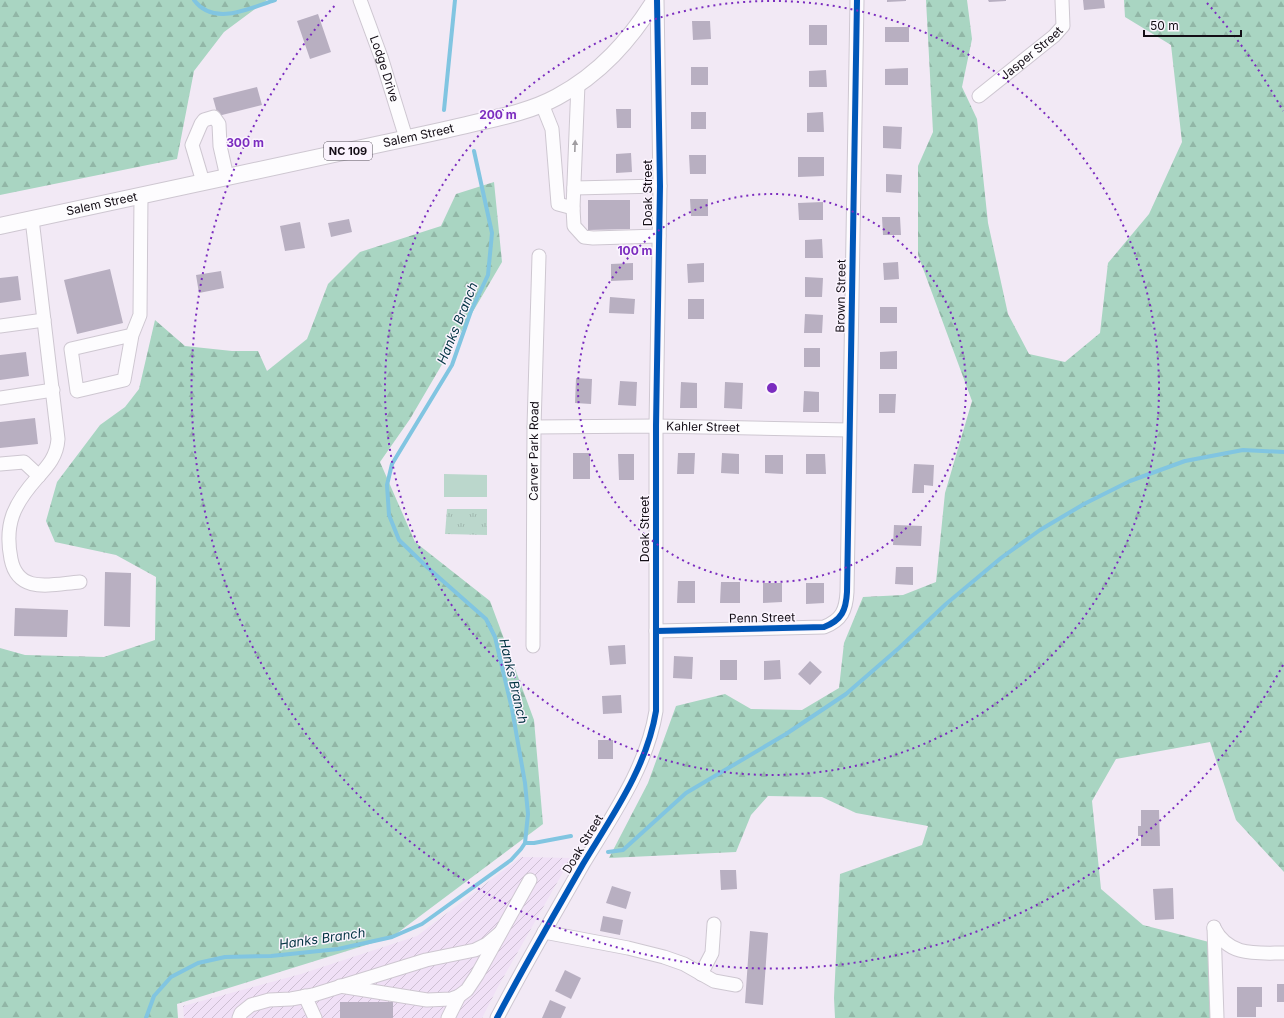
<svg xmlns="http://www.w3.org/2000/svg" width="1284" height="1018" font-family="Inter,sans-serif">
<defs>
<pattern id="industrial-furrows" width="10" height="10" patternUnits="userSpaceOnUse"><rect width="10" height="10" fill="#f0e0f6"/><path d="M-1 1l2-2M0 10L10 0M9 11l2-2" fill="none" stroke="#cdbfd2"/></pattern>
<pattern id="grass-tufts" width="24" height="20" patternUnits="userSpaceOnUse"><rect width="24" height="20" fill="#bbd7cc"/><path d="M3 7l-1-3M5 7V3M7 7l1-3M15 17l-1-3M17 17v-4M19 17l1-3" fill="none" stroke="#a0b7ae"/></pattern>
<pattern id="forest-firs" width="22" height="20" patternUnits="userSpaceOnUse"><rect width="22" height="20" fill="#a9d5c2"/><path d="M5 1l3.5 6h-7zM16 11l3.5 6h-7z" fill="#91b6a6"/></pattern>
</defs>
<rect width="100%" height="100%" fill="#f2e9f5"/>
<path fill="url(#industrial-furrows)" d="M521,857L571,858L499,985L482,1018H184L183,1006L301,974L417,936Z"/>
<path fill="url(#grass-tufts)" d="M447,509H487V535L445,534Z"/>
<path fill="url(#forest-firs)" d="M0,0H267L224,32L194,71L177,159L0,195Z
M926,0H967L972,39L962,87L977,119L988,223L1008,314L1029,354L1065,362L1100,333L1108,263L1149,214L1182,142L1171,45L1125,17L1124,0H1284V872L1236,820L1210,742L1116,759L1092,801L1101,889L1143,925L1209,942L1210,1018H835L834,998L840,874L922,845L928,826L856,813L822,797L768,796L751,815L736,852L609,858L648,783L676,706L725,694L751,709L802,710L839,688L844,643L863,597L903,595L936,582L945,493L972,401L918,255V166L933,132Z
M494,182L502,262L410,419L380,462L415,542L490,601L534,720L543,824L392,937L177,1004L178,1018H0V648L25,655L104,657L155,640L156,577L116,555L55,542L46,521L57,482L100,425L125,407L139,389L155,320L185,346L232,351H258L267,371L307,339L328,284L360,252L441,226L456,194Z"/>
<path fill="#bbd7cc" d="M444,474L487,475V497H444Z"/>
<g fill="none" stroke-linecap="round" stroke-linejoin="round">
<path stroke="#81c5e1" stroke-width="4" d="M194,0C214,27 250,8 275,0
M444,110L455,0
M525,843H534L571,836
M608,852L623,850L686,793L786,734L846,694L899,648L946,604L1001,558L1040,530L1084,504L1130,481L1185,461L1243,450L1284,452
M146,1018L154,996L171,977L198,963L225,957L271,956L338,949L392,937L422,924L511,860L521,849L525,843L528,814L525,783L512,709L495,637L486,619L427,567L399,540L389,515L387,485L392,464L452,365L471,311L488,275L492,233L474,151"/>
</g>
<path fill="#b8afc1" d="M887,0H906V1L887,2Z
M988,0H1006V1L989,2Z
M1083,0H1104L1105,8L1084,10Z
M318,14L331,52L310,59L297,21Z
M692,21H710L711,39L693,40Z
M809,25H827V45H809Z
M885,27H909V42H885Z
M691,67H708V85H691Z
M908,68V85H885V69Z
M826,70L827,87H809V71Z
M257,87L262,105L218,116L213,98Z
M616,109H631V128H617Z
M691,112H706V129H691Z
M823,112L824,132H807V113Z
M883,126L902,127L901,149L883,148Z
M631,153L632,172L616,173V154Z
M689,155H706V174H690Z
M798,157H824V176L798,177Z
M886,174L902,175L901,193L886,192Z
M690,199H708V216H691Z
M588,200H630V229L588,230Z
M823,202V220H799L798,203Z
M882,217H900L901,235H883Z
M349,219L352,232L331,237L328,223Z
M300,222L305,248L285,251L280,226Z
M822,239L823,258H805V240Z
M898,262L899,279L884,280L883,263Z
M633,263V280L611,281V264Z
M704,263V282L688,283L687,264Z
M110,269L123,323L77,334L64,280Z
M221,271L224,288L199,293L196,275Z
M18,276L21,300L0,303V278Z
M805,277L823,278L822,297H805Z
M610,297L635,299L634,314L609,313Z
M688,299H704V319H688Z
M880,307H897V323H880Z
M805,314L823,315L822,333H804Z
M804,348H820V367H804Z
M897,351V369H880V352Z
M26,352L29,376L0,380V355Z
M576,378L592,379L591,404L575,403Z
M620,381L637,382L636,406L618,405Z
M681,382L697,383V408H680Z
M725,382L743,383L742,409L724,408Z
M804,391L819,392V412H803Z
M879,394H896L895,413H879Z
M35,418L38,444L0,448V422Z
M573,453H590V479H573Z
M678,453H695L694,474H677Z
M722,453L739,454V474L721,473Z
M618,454H634V480H619Z
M806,454H825L826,474H806Z
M765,455H783V474L765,473Z
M914,464L934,465L933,486L924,485V493H912Z
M894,525L922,526L921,546L893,545Z
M896,567H913V585L895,584Z
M105,572L131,573L130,627L104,626Z
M678,581H695V603H677Z
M721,582H740V603H720Z
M763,583H782V602L763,603Z
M806,583H824V603L806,604Z
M15,608L68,610L67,637L14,636Z
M625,645L626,664L610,665L608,646Z
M674,656L693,657L692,679L673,678Z
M720,660H737V680H720Z
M780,660L781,679L764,680V661Z
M810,661L822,672L810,685L798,674Z
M621,695L622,713L603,714L602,696Z
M598,740H613V759H598Z
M1141,810H1159L1160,846H1141V836H1138V826H1141Z
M720,870H736L737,889L721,890Z
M612,886L631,892L626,909L606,903Z
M1173,888L1174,919L1155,920L1153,889Z
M603,916L623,920L620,935L600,931Z
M750,931L768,933L763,1005L745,1003Z
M565,970L581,978L571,999L555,991Z
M1277,984H1284V1002H1277Z
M1237,987H1262V1007H1256V1017H1237Z
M550,1000L566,1007L561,1018H542Z
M340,1002H393V1018H340Z"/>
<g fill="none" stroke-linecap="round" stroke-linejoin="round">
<defs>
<g id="minor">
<path id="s1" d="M360,0L381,57L406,138"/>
<path id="s2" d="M979,96L1054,36L1063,26L1062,0"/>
<path d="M542,104L552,129L558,204L573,208L578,84"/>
<path d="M203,182L192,145L201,124L204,120L214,117L219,124L220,146L227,177"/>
<path d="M574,188L660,186"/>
<path d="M573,208L574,226L584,237L593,238L659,236"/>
<path d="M32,219L58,439C57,456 48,466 37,478C14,504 4,524 11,559C18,595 52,584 80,582"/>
<path d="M0,326L44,320"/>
<path d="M132,335L124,380L77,391L71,349L132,335L140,315L141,196"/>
<path d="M0,398L53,390"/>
<path id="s3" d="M534,427L656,426L849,430"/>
<path d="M0,464L24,462L39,476"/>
<path d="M656,631L824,627C842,620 846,610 847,592L857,0"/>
<path id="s4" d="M533,646L534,427L539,256"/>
<path d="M1214,927L1217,1018"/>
<path d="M1214,928C1229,957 1256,953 1284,953"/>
<path d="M544,932L628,948L664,957L684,964L714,981L736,985"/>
<path d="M701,974L712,953L714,924"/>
<path d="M340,986L427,1000L451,999L459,996L467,990L477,975L530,880"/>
<path d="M305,996L315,1018"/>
<path d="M239,1018L241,1013L251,1005L269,1000L291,999L313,995L426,960L475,950L487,944L500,933"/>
<path d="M448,1018L459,996"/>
<path d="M497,1018C524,966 554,915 583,864C612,816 647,767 656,711V426L660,186L657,0"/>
</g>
<g id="major">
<path id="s5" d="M0,226C124,199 247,173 371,146C407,138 443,131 479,122C506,116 533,110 557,97C600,74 630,40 655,0"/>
</g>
</defs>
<use href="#minor" stroke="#cec7d1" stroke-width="15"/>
<use href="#major" stroke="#cec7d1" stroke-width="18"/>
<use href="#minor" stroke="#fdfcfe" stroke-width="13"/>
<use href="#major" stroke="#fdfcfe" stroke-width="16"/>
<defs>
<path id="cycleway" d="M656,631L824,627C842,620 846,610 847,592L857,0
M497,1018C524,966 554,915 583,864C612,816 647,767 656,711V426L660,186L657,0"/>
</defs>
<use href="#cycleway" stroke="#fbf4fe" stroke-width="8"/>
<use href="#cycleway" stroke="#0057b8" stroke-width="6"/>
</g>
<defs><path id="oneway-solid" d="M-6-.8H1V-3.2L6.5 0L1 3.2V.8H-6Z"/></defs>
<use fill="#a09da1" href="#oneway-solid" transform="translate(575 146) rotate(-88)"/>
<g fill="none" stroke="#7b2cbf" stroke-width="2" stroke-dasharray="2 4">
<circle cx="772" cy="388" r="194"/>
<circle cx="772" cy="388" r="387"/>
<path d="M1283 665A581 581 0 1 1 337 3M1207 3A581 581 0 0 1 1283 111"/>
</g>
<g text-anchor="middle" stroke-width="3" stroke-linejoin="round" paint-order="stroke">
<rect fill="#fbf4fe" stroke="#59535c" stroke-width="1" x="324" y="142" width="48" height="18" rx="3"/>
<g font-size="11" font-weight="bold" fill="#140e16">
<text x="348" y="155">NC 109</text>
</g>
<g font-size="12" fill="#140e16" stroke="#fbf4fe">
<text dy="4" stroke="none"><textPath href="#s2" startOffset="68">Jasper Street</textPath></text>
<text dy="4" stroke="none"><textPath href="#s1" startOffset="73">Lodge Drive</textPath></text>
<text dy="4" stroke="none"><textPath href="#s5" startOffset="428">Salem Street</textPath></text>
<text transform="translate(648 193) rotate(-90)" y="4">Doak Street</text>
<text dy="4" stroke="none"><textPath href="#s5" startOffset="104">Salem Street</textPath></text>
<text transform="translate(841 296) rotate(-89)" y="4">Brown Street</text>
<text dy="4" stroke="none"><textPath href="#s3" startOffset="169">Kahler Street</textPath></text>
<text dy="4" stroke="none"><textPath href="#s4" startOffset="195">Carver Park Road</textPath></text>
<text transform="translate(645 529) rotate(-90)" y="4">Doak Street</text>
<text transform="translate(762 618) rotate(-1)" y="4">Penn Street</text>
<text transform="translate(583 844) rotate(-59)" y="4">Doak Street</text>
</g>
<g font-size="13" font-style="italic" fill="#043443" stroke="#fbf4fe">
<text transform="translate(457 323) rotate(-68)" y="5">Hanks Branch</text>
<text transform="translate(514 681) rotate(77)" y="5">Hanks Branch</text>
<text transform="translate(322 938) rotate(-8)" y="5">Hanks Branch</text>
</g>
</g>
<circle cx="772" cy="388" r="6" fill="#7b2cbf" stroke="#fbf4fe" stroke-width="2"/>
<g font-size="12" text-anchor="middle" font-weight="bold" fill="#7b2cbf" stroke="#fbf4fe" stroke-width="3" stroke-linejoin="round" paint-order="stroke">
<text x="498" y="119">200 m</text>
<text x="245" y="147">300 m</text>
<text x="635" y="255">100 m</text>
</g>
<path d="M1144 30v6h97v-6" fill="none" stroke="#140e16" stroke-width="2"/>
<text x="1150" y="30" font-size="12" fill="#140e16" stroke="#fbf4fe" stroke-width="3" paint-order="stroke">50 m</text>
</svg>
